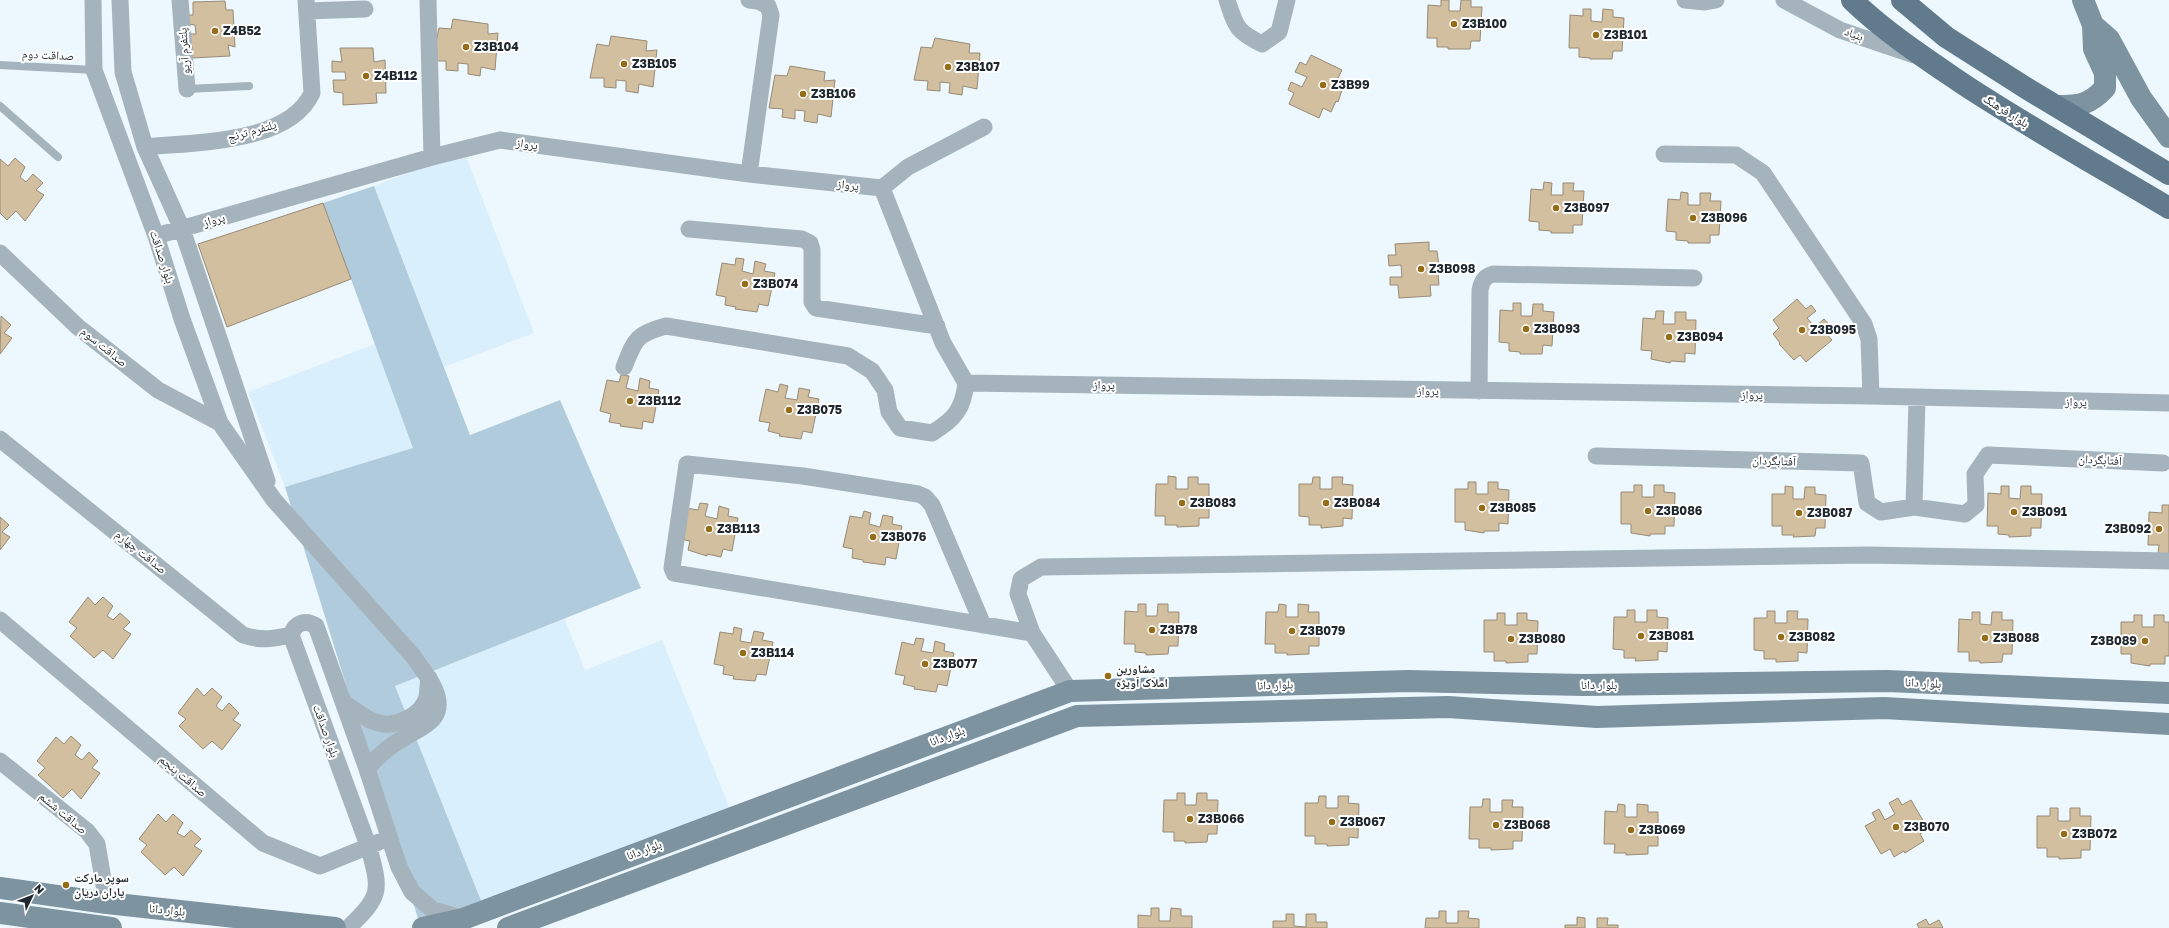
<svg xmlns="http://www.w3.org/2000/svg" width="2169" height="928" font-family="'Golos Text','Noto Naskh Arabic',sans-serif">
<rect width="100%" height="100%" fill="#edf8fe"/>
<path fill="#daeffc" d="M464,151L534,333L444,367L374,186Z
M375,344L414,448L285,487L248,392Z
M564,618L585,670L662,640L732,814L486,913L395,686Z"/>
<path fill="#b0cbdc" d="M374,186L470,435L560,400L641,588L395,686L486,913L421,928L285,487L413,448L323,203Z"/>
<path fill="#d1bfa0" stroke="#988a74" d="M1441,0H1449V11H1460L1461,0H1471V7H1482L1480,41H1471L1470,49H1448V47H1437V38H1427L1428,5L1441,6Z
M225,1L226,10H233L235,47L228,45L230,56L192,58V46L186,47V34H196L195,25L187,24V15H193V2Z
M1583,9H1591V21L1602,22L1603,9L1613,10V17L1624,18L1622,51H1613L1612,59H1590V58L1579,57V48H1569L1570,15L1583,16Z
M453,19L488,24V34L498,33L495,70L481,67L480,76L468,74V64L458,63V71L446,70V61H432L439,28L451,29Z
M611,36L647,41L646,51L657,50L653,87L639,84L638,93L626,91V81L616,80V88L604,87V78H590L597,44L609,46Z
M935,38L970,44L969,53H980L977,89L963,86L962,95L949,93L950,83L940,82V91L927,90L928,81L914,80L921,47L932,48Z
M340,48H373L374,62L385,60L386,93H376L377,103L343,105V93L334,92L333,80H346L345,72H332V61L342,62Z
M1311,55L1342,70L1338,78L1345,81L1338,102L1336,101L1331,112L1323,108L1319,118L1289,104L1294,93L1288,90L1291,82L1302,87L1307,77L1295,72L1300,62L1306,65Z
M790,66L825,72L824,81L835,80L831,117L818,114L817,123L804,121L805,111L795,110V119L782,117L783,109L769,108L775,75L787,76Z
M15,158L25,167L20,177L26,182L33,174L43,183L36,190L44,195L25,221L16,211L7,220L0,213V159L8,166Z
M1544,182L1552,183L1551,195H1563V183H1574L1573,191H1584L1582,225H1573V233H1551V231L1539,230V222L1529,221L1531,189L1543,190Z
M1681,192L1688,193V205H1700V193H1711L1710,201H1721L1719,235H1710V243H1688V241L1676,240V232L1666,231L1668,199L1680,200Z
M323,203L351,279L227,327L198,244Z
M1429,242V251H1437L1440,273H1438L1439,285H1430L1431,296L1399,298L1398,285H1390V277H1402L1401,265L1389,266L1388,255H1396L1395,244Z
M736,258L744,259L742,271L753,274L755,261L766,264L764,271L775,273L768,306L759,304L757,312L735,309L736,307L725,305L726,297L716,295L722,263L735,265Z
M1797,299L1806,309L1811,305L1816,311L1807,318L1815,327L1824,319L1831,327L1825,332L1832,340L1806,362L1800,355L1794,360L1779,344L1780,343L1773,334L1779,328L1773,320Z
M1513,303H1521V316H1532L1533,304H1543V311L1554,312L1552,346L1543,345L1542,354H1520V352L1509,351V343L1499,342L1500,310L1513,311Z
M1656,311H1664L1663,324H1675V312H1686V320H1696L1695,354L1685,353V362L1671,361L1670,363L1651,359L1652,351L1641,350L1643,318L1655,319Z
M1,316L11,325L4,333L12,338L0,354Z
M621,375L629,376L626,388L638,391L640,378L650,381L649,388L659,390L653,423L643,421L642,429L620,426L621,424L609,422L611,414L600,411L607,380L619,382Z
M780,384L788,386L785,398L797,400L799,388L810,390L808,397L819,399L812,433L803,431L801,439L779,436L780,434L768,431L770,423L759,421L766,389L778,392Z
M1168,476L1176,477V489H1188V477H1198V484H1209V518H1199V526L1177,527V525H1165V516H1155L1156,484H1168Z
M1313,477H1320V489H1332V477H1343L1342,484L1353,485L1352,519L1343,518V526L1321,528V525H1309V517L1299,516V484H1312Z
M1468,482H1476V494H1488V482H1498V489L1509,490L1508,524L1499,523V531H1484V533L1465,530V522H1455V489H1468Z
M1634,485H1642V497H1654V485H1664V492L1675,493L1674,526H1665V534H1650V536L1631,533V524H1621V492H1634Z
M1785,486L1793,487V499H1804L1805,487H1815V494L1826,495L1825,528H1816L1815,536L1793,537L1794,535H1782V526H1772V494H1785Z
M2001,486H2009V498L2020,499L2021,486H2031V494H2042L2041,528H2031V536L2009,537V535L1998,534V526H1987L1988,493L2001,494Z
M700,503L708,504L705,516L717,519L719,506L729,509L728,516L738,518L732,551L723,549L721,557L707,554V556L688,550L690,541L679,539L686,508L698,510Z
M2162,505H2169V554H2158L2159,545H2148L2149,512L2162,513Z
M864,511L871,513L869,524L880,527L883,515L893,517L892,524L902,526L896,559L886,557L885,565L863,562V560L852,558L853,549L843,547L850,516L862,518Z
M0,517L9,525L2,532L10,537L0,550Z
M88,597L95,605L103,597L113,606L107,616L113,620L120,613L130,622L123,629L131,634L113,659L103,650L94,658L70,636L77,628L69,622Z
M1138,604H1146V616H1157L1158,604H1168V612H1179L1178,646H1169L1168,654L1146,655V653L1135,652V644H1124L1125,611L1138,612Z
M1279,604L1286,605V617H1298V604L1309,605L1308,612H1319V646H1309V654L1287,655V653H1275V644H1265L1266,612H1278Z
M1627,610H1635V622H1647V610H1657V617L1668,618L1667,652L1658,651V660L1635,661L1636,658H1624V650L1613,649L1614,617H1627Z
M1767,611H1775V623H1787V611H1798L1797,619H1808L1807,653L1798,652V661L1776,662V659H1764V651L1754,650V618H1767Z
M1972,612H1980V624L1991,625L1992,612H2002V620H2013L2012,654H2003L2002,662L1980,663V661H1969V652H1958L1959,619L1972,620Z
M1497,613H1505V625H1517V613H1527V620L1538,621L1537,654H1528V662L1506,663V661H1494V652H1484V620H1497Z
M2134,615H2142V627H2154V615H2164V622H2169V656H2165V664H2150V666L2131,663V654H2121V622H2134Z
M734,627L742,629L740,641L751,643L754,631L764,633L762,640L773,642L766,675L757,674L755,681L733,679L734,676L723,674L724,666L714,664L720,632L733,634Z
M916,638L924,639L921,651L933,653L935,641L945,644L944,651L954,653L947,686L938,684L936,692L914,689L915,687L903,684L905,676L895,674L902,642L914,645Z
M197,688L204,696L212,688L222,697L216,706L222,711L229,703L239,713L233,720L241,725L222,750L212,741L203,749L179,726L186,719L178,713Z
M71,736L81,745L75,755L82,760L89,752L98,761L92,768L100,773L81,799L72,789L63,798L38,775L45,768L37,761L56,737L64,744Z
M1177,793H1185V805H1196L1197,793H1207V800H1218L1217,834H1208L1207,842L1185,843V841H1174V832H1163L1164,800H1177Z
M1319,796H1326V808H1338V796H1349L1348,803L1359,804L1358,838L1349,837V845L1327,846V844H1315V836H1305V803H1318Z
M1898,798L1902,805L1911,800L1928,829L1920,834L1924,841L1905,853L1904,851L1894,857L1890,849L1881,854L1865,826L1876,820L1872,813L1879,809L1885,820L1895,814L1889,803Z
M1483,799H1490V812H1502V800H1513L1512,807H1523L1522,841H1513V849L1491,850V848H1479V839H1469L1470,807H1482Z
M1618,804L1625,805V817H1637V804L1648,805V812H1658V846H1648V854L1626,855V853H1614L1615,844H1604L1605,811L1617,812Z
M2050,808H2058V821H2070V808H2080V816H2091L2090,850H2081V858L2059,859V857H2047V848H2037V816H2050Z
M158,814L166,822L173,814L183,823L177,833L184,837L191,830L201,839L194,846L202,851L183,876L174,867L165,875L141,852L147,845L139,839Z
M1151,908H1159V921H1170L1171,908L1181,909V916H1192V928H1138V915L1151,916Z
M1439,911H1446V923H1458V911H1469L1468,918L1479,919V928H1425L1426,918H1439Z
M1286,914H1294V926L1306,927V914H1316V922H1327V928H1273V921H1286Z
M1577,917L1585,918V928H1565V925H1577Z
M1597,918H1608L1607,925H1618V928H1597Z
M1926,919L1929,925L1939,920L1943,928H1919L1917,924Z"/>
<g fill="none" stroke-linecap="round" stroke-linejoin="round">
<path stroke="#a5b3bc" stroke-width="8" d="M0,65L94,70
M187,89L249,86
M0,106L58,157"/>
<path stroke="#a5b3bc" stroke-width="17" d="M93,0L94,70L156,236L182,319L220,423L274,500L413,656C421,668 433,681 437,696C444,722 419,728 402,739C388,747 377,757 367,769
M120,0L123,72L145,147L182,229L267,481
M180,0L187,89
M428,0L432,157
M1227,0C1236,27 1236,31 1262,44L1279,32L1287,0
M1685,0L1705,2L1716,0
M1784,0L1840,30L1914,55
M307,11L365,9
M145,147C194,142 289,144 312,93L306,0
M1664,154L1736,155L1763,173L1864,324L1869,339L1871,396
M749,174L771,15L768,6L758,1L749,0
M882,188L908,167L984,127
M689,229L802,239L810,243L812,250V302L816,308L937,326
M156,236L432,157L500,140L749,174L882,188L943,343L966,383L1871,396L2169,403
M0,253L78,327L158,390L220,423
M624,367C635,339 636,334 666,326L848,356L872,371L885,390L889,412L900,428L932,433C955,419 963,409 966,383
M1479,391L1480,290C1482,281 1484,277 1493,274L1694,278
M1917,399L1914,507L1965,514L1976,505L1975,474L1988,455L2163,463
M0,439L243,635C261,641 273,639 291,635
M1596,456L1861,463L1867,503L1881,512L1914,507
M0,620L263,843L320,866L379,842
M983,625L932,505L925,497L918,494L803,476L687,464L672,568L674,573L1032,633
M1070,691L1032,633L1018,594L1021,579L1041,567L1869,555L2169,561
M344,703C354,709 367,721 379,723C396,728 422,715 427,697C428,691 428,684 429,678
M0,761L87,831L97,844L107,903
M348,928C381,896 381,892 369,848L291,635C295,623 305,619 316,626L367,769L399,867L412,892L433,910L463,919"/>
<path stroke="#7d93a0" stroke-width="22" d="M2093,25L2109,39L2141,98L2169,137
M2057,106C2080,106 2089,105 2105,88V73L2094,49L2093,25L2083,0
M0,888L107,903L335,928
M0,913L111,928
M423,928L463,919L1070,691L1408,681L1584,685L1887,681L2169,693
M508,928L1077,716L1448,707L1597,717L1884,708L2169,724"/>
<path stroke="#617b8c" stroke-width="22" d="M1852,0C1885,32 1925,58 1963,84C2030,128 2100,167 2169,208
M1902,0L1946,37L2026,88L2169,174"/>
</g>
<g fill="#956c17" stroke="#fff" stroke-width="1.5">
<circle cx="1454" cy="24" r="4"/>
<circle cx="215" cy="31" r="4"/>
<circle cx="1596" cy="35" r="4"/>
<circle cx="466" cy="47" r="4"/>
<circle cx="624" cy="64" r="4"/>
<circle cx="948" cy="67" r="4"/>
<circle cx="366" cy="76" r="4"/>
<circle cx="1323" cy="85" r="4"/>
<circle cx="803" cy="94" r="4"/>
<circle cx="1556" cy="208" r="4"/>
<circle cx="1693" cy="218" r="4"/>
<circle cx="1421" cy="269" r="4"/>
<circle cx="745" cy="284" r="4"/>
<circle cx="1526" cy="329" r="4"/>
<circle cx="1802" cy="330" r="4"/>
<circle cx="1669" cy="337" r="4"/>
<circle cx="630" cy="401" r="4"/>
<circle cx="789" cy="410" r="4"/>
<circle cx="1182" cy="503" r="4"/>
<circle cx="1326" cy="503" r="4"/>
<circle cx="1482" cy="508" r="4"/>
<circle cx="1648" cy="511" r="4"/>
<circle cx="2014" cy="512" r="4"/>
<circle cx="1799" cy="513" r="4"/>
<circle cx="709" cy="529" r="4"/>
<circle cx="2159" cy="529" r="4"/>
<circle cx="873" cy="537" r="4"/>
<circle cx="1152" cy="630" r="4"/>
<circle cx="1292" cy="631" r="4"/>
<circle cx="1641" cy="636" r="4"/>
<circle cx="1781" cy="637" r="4"/>
<circle cx="1985" cy="638" r="4"/>
<circle cx="1511" cy="639" r="4"/>
<circle cx="2145" cy="641" r="4"/>
<circle cx="743" cy="653" r="4"/>
<circle cx="925" cy="664" r="4"/>
<circle cx="1108" cy="676" r="4"/>
<circle cx="1190" cy="819" r="4"/>
<circle cx="1332" cy="822" r="4"/>
<circle cx="1496" cy="825" r="4"/>
<circle cx="1896" cy="827" r="4"/>
<circle cx="1631" cy="830" r="4"/>
<circle cx="2064" cy="834" r="4"/>
<circle cx="66" cy="885" r="4"/>
</g>
<g text-anchor="middle" stroke-width="4" stroke-linejoin="round" paint-order="stroke">
<g font-size="12" font-weight="bold" fill="#1e282e" stroke="#fff" text-anchor="start">
<text x="1462" y="28">Z3B100</text>
<text x="223" y="35">Z4B52</text>
<text x="1604" y="39">Z3B101</text>
<text x="474" y="51">Z3B104</text>
<text x="632" y="68">Z3B105</text>
<text x="956" y="71">Z3B107</text>
<text x="374" y="80">Z4B112</text>
<text x="1331" y="89">Z3B99</text>
<text x="811" y="98">Z3B106</text>
<text x="1564" y="212">Z3B097</text>
<text x="1701" y="222">Z3B096</text>
<text x="1429" y="273">Z3B098</text>
<text x="753" y="288">Z3B074</text>
<text x="1534" y="333">Z3B093</text>
<text x="1810" y="334">Z3B095</text>
<text x="1677" y="341">Z3B094</text>
<text x="638" y="405">Z3B112</text>
<text x="797" y="414">Z3B075</text>
<text x="1190" y="507">Z3B083</text>
<text x="1334" y="507">Z3B084</text>
<text x="1490" y="512">Z3B085</text>
<text x="1656" y="515">Z3B086</text>
<text x="2022" y="516">Z3B091</text>
<text x="1807" y="517">Z3B087</text>
<text x="717" y="533">Z3B113</text>
<text x="2151" y="533" text-anchor="end">Z3B092</text>
<text x="881" y="541">Z3B076</text>
<text x="1160" y="634">Z3B78</text>
<text x="1300" y="635">Z3B079</text>
<text x="1649" y="640">Z3B081</text>
<text x="1789" y="641">Z3B082</text>
<text x="1993" y="642">Z3B088</text>
<text x="1519" y="643">Z3B080</text>
<text x="2137" y="645" text-anchor="end">Z3B089</text>
<text x="751" y="657">Z3B114</text>
<text x="933" y="668">Z3B077</text>
<text x="1116" y="673">مشاورین<tspan x="1116" dy="14">املاک آویژه</tspan></text>
<text x="1198" y="823">Z3B066</text>
<text x="1340" y="826">Z3B067</text>
<text x="1504" y="829">Z3B068</text>
<text x="1904" y="831">Z3B070</text>
<text x="1639" y="834">Z3B069</text>
<text x="2072" y="838">Z3B072</text>
<text x="74" y="882">سوپر مارکت<tspan x="74" dy="14">یاران دریان</tspan></text>
</g>
<g font-size="12" fill="#1e282e" stroke="#fff">
<text transform="translate(1854 34) rotate(20)" y="4">بنیاد</text>
<text transform="translate(184 51) rotate(-94)" y="4">پلتفرم آریو</text>
<text transform="translate(48 55) rotate(3)" y="4">صداقت دوم</text>
<text transform="translate(2006 111) rotate(32)" y="4">بلوار فرهنگ</text>
<text transform="translate(252 131) rotate(-16)" y="4">پلتفرم ترنج</text>
<text transform="translate(527 144) rotate(8)" y="4">پرواز</text>
<text transform="translate(848 185) rotate(6)" y="4">پرواز</text>
<text transform="translate(214 220) rotate(-16)" y="4">پرواز</text>
<text transform="translate(162 257) rotate(72)" y="4">بلوار صداقت</text>
<text transform="translate(104 347) rotate(39)" y="4">صداقت سوم</text>
<text transform="translate(1104 385) rotate(1)" y="4">پرواز</text>
<text transform="translate(1428 391) rotate(1)" y="4">پرواز</text>
<text transform="translate(1752 395) rotate(1)" y="4">پرواز</text>
<text transform="translate(2076 402) rotate(1)" y="4">پرواز</text>
<text transform="translate(2100 460) rotate(3)" y="4">آفتابگردان</text>
<text transform="translate(1774 461) rotate(2)" y="4">آفتابگردان</text>
<text transform="translate(141 552) rotate(39)" y="4">صداقت چهارم</text>
<text transform="translate(1923 683) rotate(3)" y="4">بلوار دانا</text>
<text transform="translate(1275 685) rotate(-2)" y="4">بلوار دانا</text>
<text x="1599" y="689">بلوار دانا</text>
<text transform="translate(326 731) rotate(70)" y="4">بلوار صداقت</text>
<text transform="translate(947 736) rotate(-21)" y="4">بلوار دانا</text>
<text transform="translate(183 776) rotate(40)" y="4">صداقت پنجم</text>
<text transform="translate(63 813) rotate(40)" y="4">صداقت ششم</text>
<text transform="translate(644 850) rotate(-21)" y="4">بلوار دانا</text>
<text transform="translate(167 910) rotate(6)" y="4">بلوار دانا</text>
</g>
</g>
<g transform="translate(32 896) rotate(47)" stroke="#ffffff" stroke-width="3" paint-order="stroke">
<path d="M0-3L7 15L0 10L-7 15Z" fill="#1e282e"/>
<text y="-6" font-size="11" font-weight="bold" text-anchor="middle" fill="#1e282e">N</text>
</g>
</svg>
